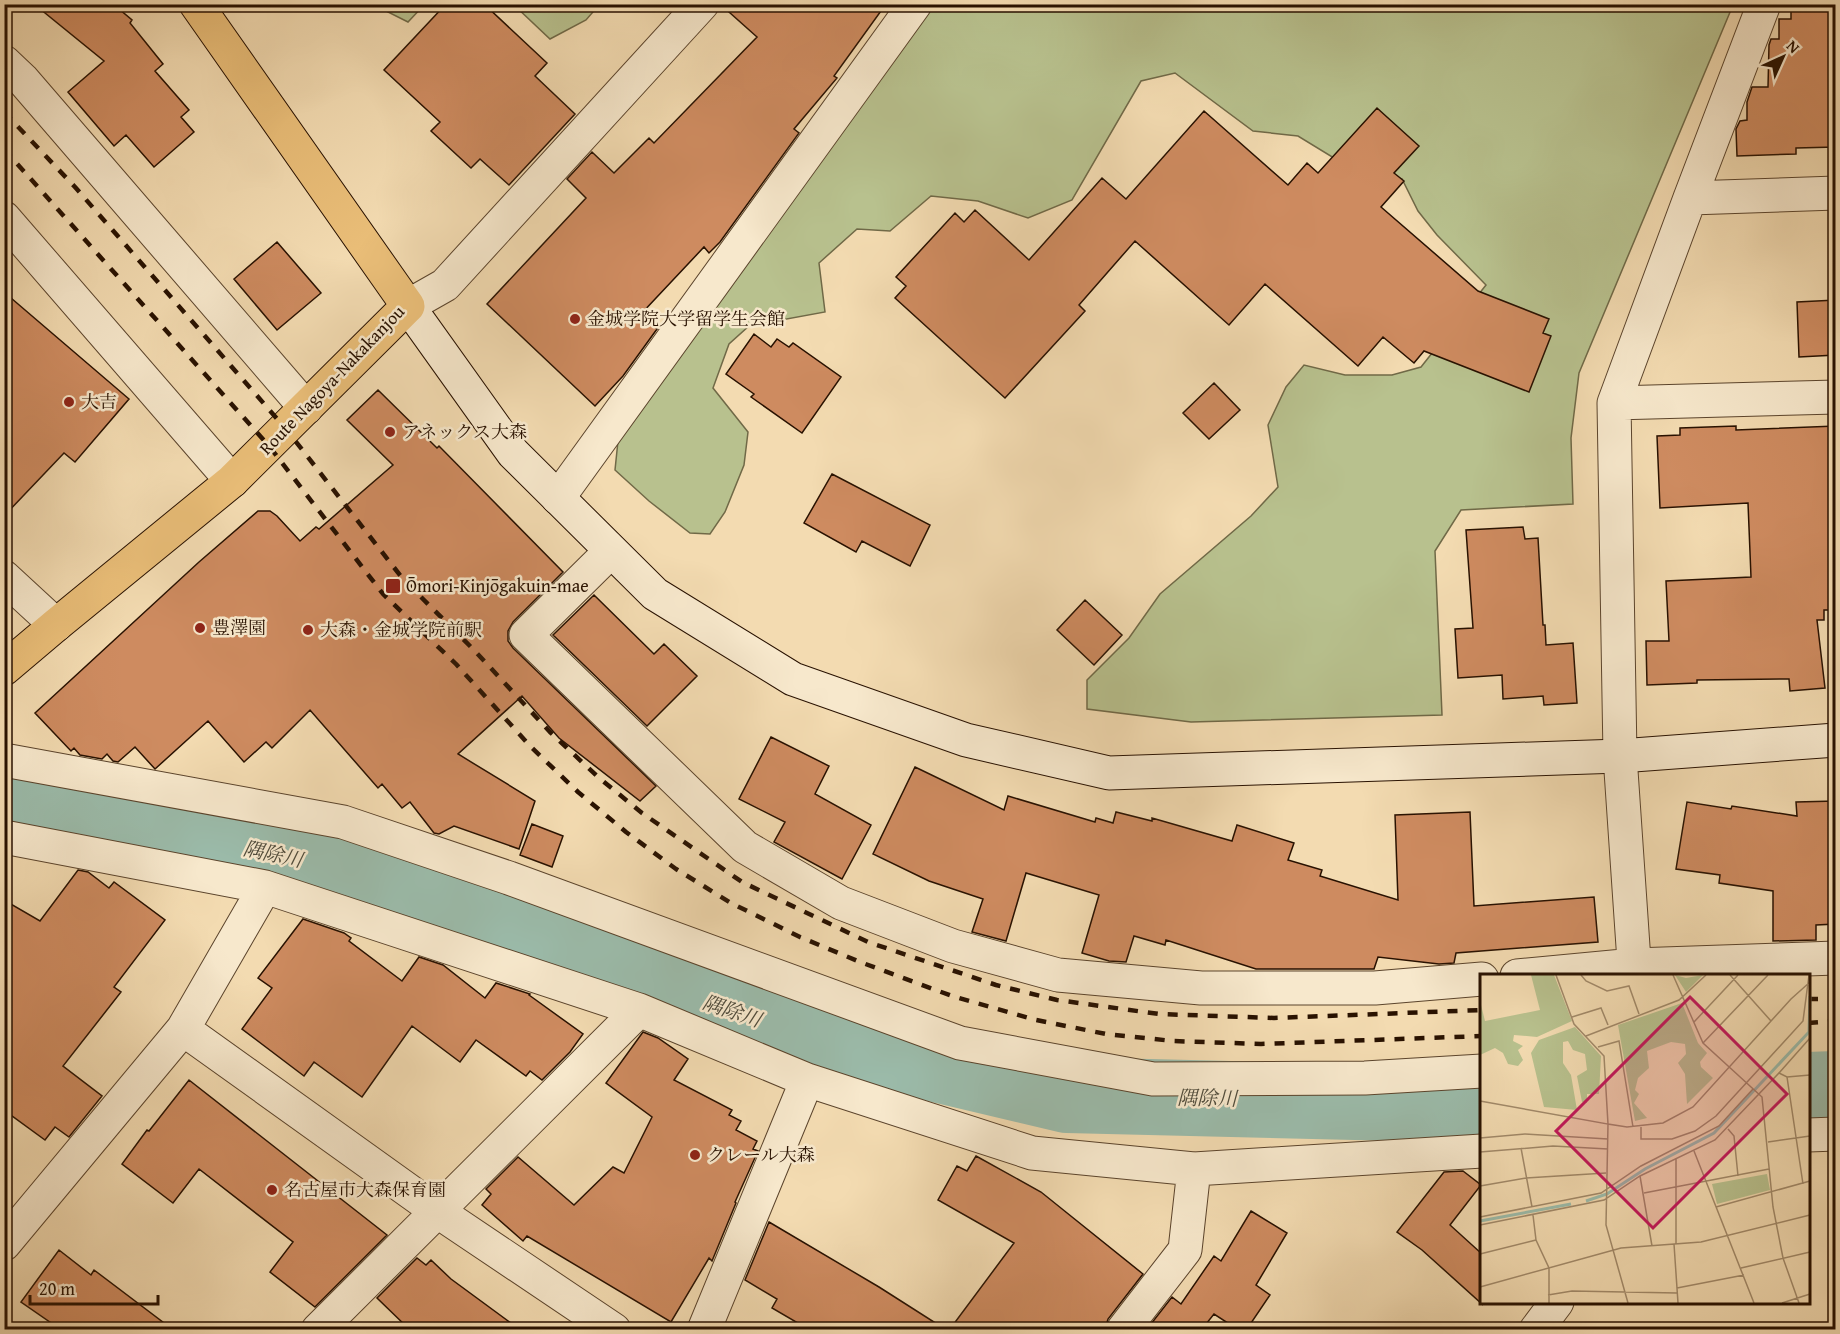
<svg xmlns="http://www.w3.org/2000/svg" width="1840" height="1334" font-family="'Gentium Book Plus','Noto Serif JP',serif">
<rect width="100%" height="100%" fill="#f3dbb1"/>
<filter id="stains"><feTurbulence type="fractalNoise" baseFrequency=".00333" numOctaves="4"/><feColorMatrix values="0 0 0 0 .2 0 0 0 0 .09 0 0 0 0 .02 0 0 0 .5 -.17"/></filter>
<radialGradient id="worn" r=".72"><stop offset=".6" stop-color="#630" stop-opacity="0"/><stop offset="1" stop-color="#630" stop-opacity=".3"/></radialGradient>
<path fill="#b8c18e" stroke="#706947" stroke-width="1.5" d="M383,5V4L424,5L408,22L384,10Z
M514,5H599L586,20L550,39Z
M934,5H1733L1579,373L1571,438L1573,504L1461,510L1435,551L1442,715L1191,722L1087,709V680L1129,638L1160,594L1251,516L1278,487L1268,425L1286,387L1304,365L1345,375H1392L1421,367L1486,285L1437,235L1418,211L1402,179L1347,166L1298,136L1253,131L1175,73L1141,81L1072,200L1028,218L978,201L931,196L890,231L857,229L819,263L825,312L749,326L729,344L713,388L748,432L744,465L725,512L710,534L690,533L649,501L615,470L618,441Z"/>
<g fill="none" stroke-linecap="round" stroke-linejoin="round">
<path stroke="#9bbbaa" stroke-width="76" d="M4,798L350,870L465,919L763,1023L1067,1095L1482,1105
M1808,1090L1836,1089"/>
</g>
<path fill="#ce8b60" stroke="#281100" stroke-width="1.5" d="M34,4H113L132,20L130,23L163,64L155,71L189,110L181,117L194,132L154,167L126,135L114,146L68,92L104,61Z
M446,4H484L547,63L535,76L575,114L509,185L480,159L471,168L431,131L440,122L384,70Z
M720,4H886L834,76L837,78L794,129L799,133L720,242L709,253L704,247L641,314L657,329L623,376L595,406L487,304L586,198L567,179L592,152L614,173L649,138L654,143L757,37Z
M1791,9H1836V147L1796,148V154L1737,156L1736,129L1740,121L1747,120V102L1752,87H1768L1769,45L1771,39H1779V19H1791Z
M1377,108L1419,146L1394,173L1404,181L1381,207L1478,291L1549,319L1543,333L1551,336L1529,392L1424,351L1414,363L1383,337L1358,366L1265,284L1229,325L1135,241L1079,305L1085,311L1005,398L895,298L906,286L896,277L955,213L964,222L975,210L1029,260L1102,178L1126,199L1204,111L1288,185L1307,163L1318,173Z
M277,242L321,293L277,330L234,279Z
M4,292L129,399L75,462L64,453L4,516Z
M1836,300V355L1799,357L1797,302Z
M754,334L771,347L777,339L789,347L793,343L841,377L802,433L751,397L754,394L726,374Z
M1214,383L1240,410L1209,439L1183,413Z
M378,390L437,448L439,446L563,572L513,622L508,631V641L513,648L656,786L640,801L559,738L522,696L458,754L535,801L519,849L454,826L439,834L434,833L410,802L402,808L382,784L378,788L310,710L272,748L266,742L244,762L208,721L155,769L135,747L118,762L113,761L107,754L102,759L80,755L74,748L71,751L35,713L199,562L258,511H270L277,516L300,541L316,527L319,529L393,465L347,420Z
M1736,426V430L1836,426V610H1824V620H1817L1825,688L1790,691L1789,679L1697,680V683L1647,685L1646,641H1669L1666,581L1751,577L1748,503L1660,508L1657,436L1680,435V428Z
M832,474L930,525L910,566L862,541L856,552L804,523Z
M1523,527L1525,539L1538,538L1543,625H1545L1546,645L1573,643L1577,703L1544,705L1543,696L1503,699L1502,675L1458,678L1455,629L1473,628L1466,530Z
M594,595L654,654L664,644L697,676L647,726L553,635Z
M1085,600L1122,635L1094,665L1057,630Z
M771,737L829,766L815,794L871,825L842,879L774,842L785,822L739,799Z
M915,767L1004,810L1008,796L1095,822L1096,818L1113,823L1116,812L1152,821V818L1232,841L1237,825L1294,843L1288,860L1322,870L1320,876L1398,900L1395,815L1470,812L1474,906L1594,897L1598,942L1456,953L1454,963L1439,964L1378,957L1374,969H1256L1166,940L1165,945L1134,936L1126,962L1109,961L1082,953L1099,895L1026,873L1006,941L972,932L983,899L929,881L873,854Z
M1836,801V924L1816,925V940L1773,941V891L1719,883L1720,875L1676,869L1687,802L1731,809L1732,806L1797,816L1796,802Z
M532,824L563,836L552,867L520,855Z
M78,870L88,872L109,888L114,882L165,920L114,987L121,992L63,1066L102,1096L69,1137L55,1127L45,1140L4,1110V900L40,921Z
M303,919L344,933L351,938L349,941L402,981L419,957L443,965L485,998L496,983L530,994L529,995L583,1034L570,1052L542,1080L530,1071L526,1076L476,1040L460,1062L412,1026L362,1097L314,1062L304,1076L242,1029L272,988L258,978Z
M643,1032L658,1038L688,1059L674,1080L732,1110L729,1115L741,1121L736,1130L757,1141L753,1149L758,1151L735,1202L736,1203L712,1261L709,1258L671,1322L527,1236L523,1241L482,1205L491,1194L486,1189L518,1157L574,1205L613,1167L624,1173L652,1117L606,1083Z
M189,1080L387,1235L315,1307L270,1272L293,1242L199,1169L173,1203L122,1164L147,1130L149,1131Z
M976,1156L1041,1192L1143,1274L1108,1319L1105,1329H950L1014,1243L938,1200L957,1166L967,1171Z
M1463,1171L1481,1185L1450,1225L1482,1254V1304L1422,1250L1397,1232L1444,1172Z
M1251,1211L1287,1233L1256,1285L1270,1295L1247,1329H1237L1214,1314L1206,1324L1213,1329H1147L1172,1297L1181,1304L1214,1256L1221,1261Z
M769,1222L879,1287L945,1329H808L772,1308L777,1299L745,1280Z
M59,1250L91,1275L94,1270L172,1329H60L21,1302Z
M417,1258L426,1265L431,1260L451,1279L519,1329H409L377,1298Z"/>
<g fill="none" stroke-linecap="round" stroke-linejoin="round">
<defs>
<path id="street" d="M4,62L23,80L306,408
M1690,198L1836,193
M4,218L232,481
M408,306L445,285L702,4
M1614,403L1836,397
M558,498L915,4
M611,551L526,635L745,847L841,903L953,946L1058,975L1201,988H1375L1482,979
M4,577L56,625
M4,760L343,822L509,878L960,1043L1153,1079L1365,1078L1482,1071
M4,837L265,887L639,1010L807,1080L1032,1153L1194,1169L1482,1151
M1517,976L1634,965L1836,958
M1635,976L1620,756L1614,403L1690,198L1764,4
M183,1029L437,1211L614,1330
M1808,1135L1836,1134
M4,1244L183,1029L265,887
M318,1330L639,1010
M704,1330L807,1080
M1123,1330L1185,1250L1194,1169
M1536,1330L1557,1302"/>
<path id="secondary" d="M408,306L513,453L655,594L793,679L966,740L1109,773L1620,756L1836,740"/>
<path id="primary" d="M4,669L56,625L232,481L408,306L196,4"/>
</defs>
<use href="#street" stroke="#5b442c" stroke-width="35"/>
<use href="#secondary" stroke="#281100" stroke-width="35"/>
<use href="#primary" stroke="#281100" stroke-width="35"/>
<use href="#street" stroke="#f7e8cc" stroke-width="33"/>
<use href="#secondary" stroke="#f7e8cc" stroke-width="33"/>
<use href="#primary" stroke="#eabe78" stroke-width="33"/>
<path stroke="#281100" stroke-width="4.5" stroke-dasharray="10 10" stroke-linecap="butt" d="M4,112L75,187L286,429L403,579L474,650L550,732L598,777L642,813L742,882L868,942L996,985L1057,1000L1159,1014L1274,1018L1482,1010
M4,149L269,446L383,594L456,664L531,747L578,792L626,832L676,869L731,903L800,937L860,962L952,996L1036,1020L1106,1034L1173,1041L1261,1044L1482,1036
M1808,999H1836
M1808,1023L1836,1021"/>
</g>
<g fill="#8f2418" stroke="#f7e8cc" stroke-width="2">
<circle cx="575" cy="319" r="6"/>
<circle cx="69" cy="402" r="6"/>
<circle cx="390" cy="432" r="6"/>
<rect x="385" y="578" width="16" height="16" rx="3"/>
<circle cx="200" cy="628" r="6"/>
<circle cx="308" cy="630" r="6"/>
<circle cx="695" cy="1155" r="6"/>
<circle cx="272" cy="1190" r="6"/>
</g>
<g text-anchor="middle" stroke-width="5" stroke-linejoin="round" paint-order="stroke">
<g font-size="18" fill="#281100" stroke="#f7e8cc" text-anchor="start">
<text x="587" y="325">金城学院大学留学生会館</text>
<text x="81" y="408">大吉</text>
<text x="402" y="438">アネックス大森</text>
<text x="406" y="592">Ōmori-Kinjōgakuin-mae</text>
<text x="212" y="634">豊澤園</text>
<text x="320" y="636">大森・金城学院前駅</text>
<text x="707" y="1161">クレール大森</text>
<text x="284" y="1196">名古屋市大森保育園</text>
</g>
<g font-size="18" fill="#281100" stroke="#f7e8cc">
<text transform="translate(332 380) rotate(-46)" y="6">Route Nagoya-Nakakanjou</text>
</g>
<g font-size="20" font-style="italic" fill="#504c3c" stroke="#f7e8cc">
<text transform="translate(273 854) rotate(12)" y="7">隅除川</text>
<text transform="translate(732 1011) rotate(19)" y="7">隅除川</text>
<text transform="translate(1207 1098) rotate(1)" y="7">隅除川</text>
</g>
</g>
<g transform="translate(1480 974)">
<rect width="330" height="330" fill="#f3dbb1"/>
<path d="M51,1H74L92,47L57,63L34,61L33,67L43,72L38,76L43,86L38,92L28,90L23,79L15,74L0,81V27L5,47L60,36ZM195,1L206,4L223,1L206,18ZM202,29L218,69L227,79L220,88L221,93L233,104L207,130L205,100L198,89L206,80L205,70L191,68L167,77L169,94L158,104L155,116L159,120L154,129L167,144L155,147L138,51ZM95,53L121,82L119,120H107V129L102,128L97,102L107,96L105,80L93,76L88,67L83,68V89L91,101L97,136L64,133L51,79L59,66ZM287,200L290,216L237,230L232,210Z" fill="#b8c18e"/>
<path fill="none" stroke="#9bbbaa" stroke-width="3" d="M106,227L127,220L165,195L234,159L329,58L330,22M0,247L91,230"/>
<path fill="none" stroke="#a28a6a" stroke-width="1.5" d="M76,1L94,50L124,82L128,150L147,153L183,149L213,133L311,25L330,8M101,1L106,7L127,17L149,12L159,40M193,1L223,69L282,123L293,233L303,284L319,329M250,1L291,47M92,43L121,34L128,51M214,48L258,1M106,62L199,26L226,1M223,69L288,1M118,73L139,67L153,153M299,99L330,64M307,103L323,210M0,127L128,150L126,251L148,329M161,153V165H192L215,157L236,142L323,47L329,1M248,155L254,162L258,202M0,164L45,160L128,165M288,168L330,162M41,174L52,233M214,177L274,329M0,178L73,172L128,175M160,202L172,272M0,212L46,204L126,199M164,219L289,195M236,233L330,207M53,241L56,266L69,294V329M0,243L121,219L161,192L239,152L273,115M0,251L124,226L160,202L235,166L299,99L307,103L330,101M194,270L198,329M196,270V184M0,280L56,266M261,294L330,278M0,313L141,274L221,268L330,241M197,314L264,301M68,321L92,317L197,319M302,329L330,320"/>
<path fill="#c2185b" fill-opacity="0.15" stroke="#c2185b" stroke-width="3" d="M210,23L307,120L173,254L76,157Z"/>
<rect width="330" height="330" fill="none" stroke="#281100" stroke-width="3"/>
</g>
<rect width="1840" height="1334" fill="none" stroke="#f3dbb1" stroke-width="24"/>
<rect x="6" y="6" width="1828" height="1322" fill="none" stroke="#281100" stroke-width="3"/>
<rect x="12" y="12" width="1816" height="1310" fill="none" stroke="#281100" stroke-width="1.5"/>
<g transform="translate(1783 57) rotate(45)" stroke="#f7e8cc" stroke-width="4.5" paint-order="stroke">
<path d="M0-4.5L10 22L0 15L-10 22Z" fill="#281100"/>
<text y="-9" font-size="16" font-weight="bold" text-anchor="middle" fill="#281100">N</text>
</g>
<path d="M30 1295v9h128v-9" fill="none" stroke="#281100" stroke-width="3"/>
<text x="39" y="1295" font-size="18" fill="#281100" stroke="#f7e8cc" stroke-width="4.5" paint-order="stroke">20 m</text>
<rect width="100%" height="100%" filter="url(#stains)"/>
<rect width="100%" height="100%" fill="url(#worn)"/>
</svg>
